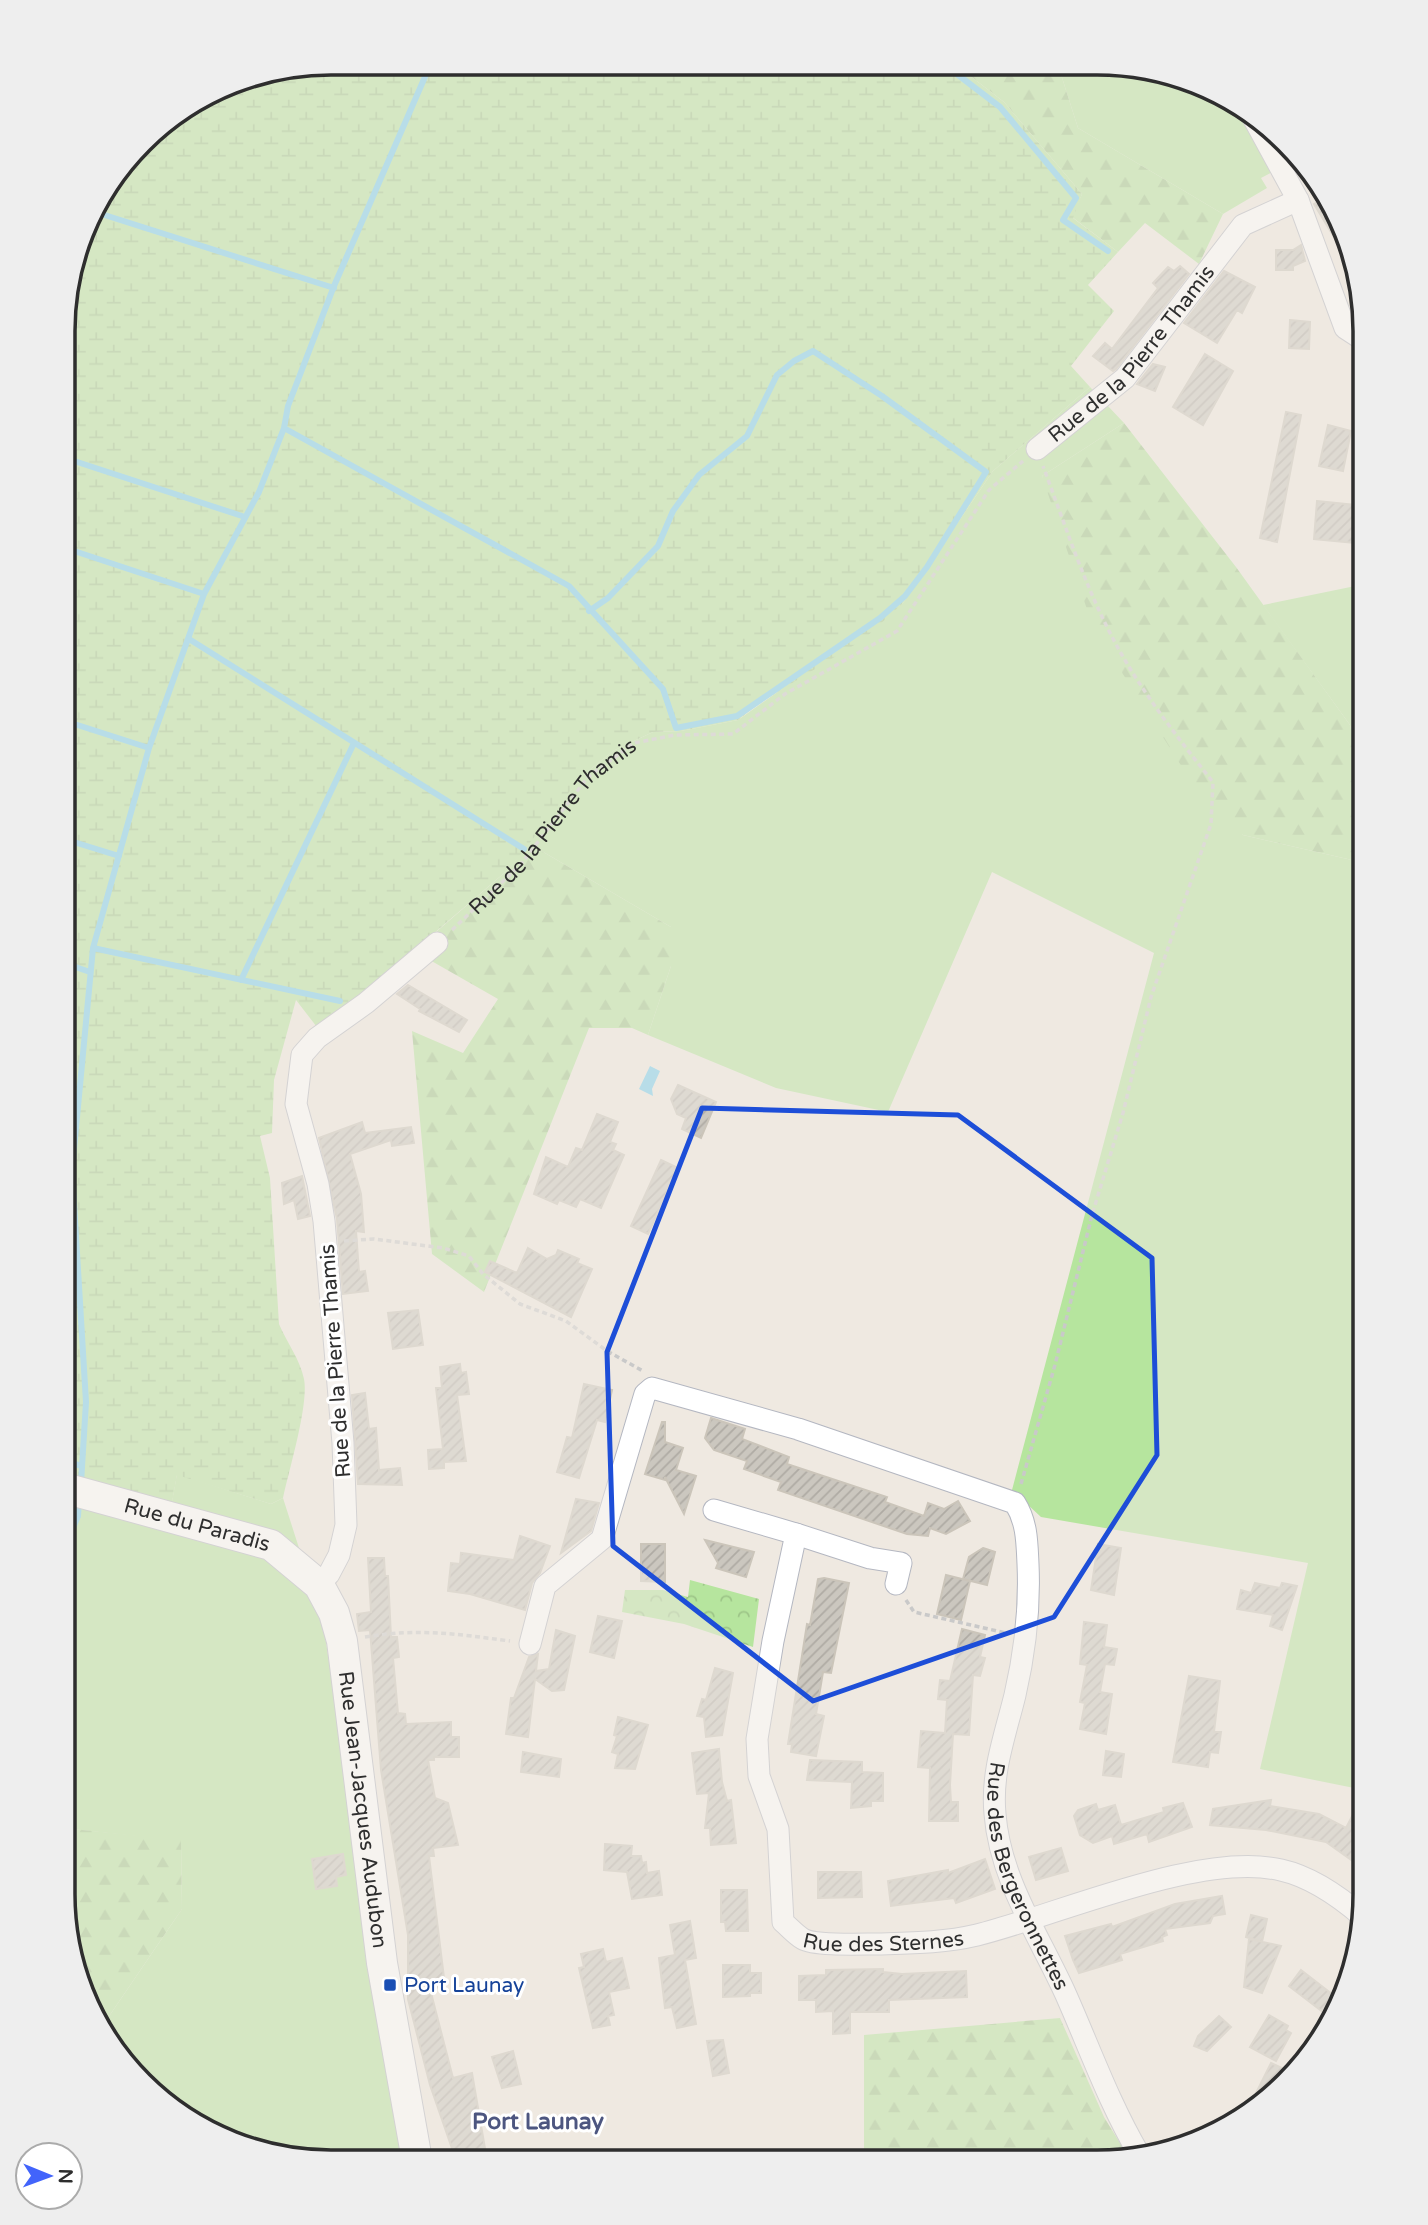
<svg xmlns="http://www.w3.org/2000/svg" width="1428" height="2225" font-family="'Varela Round',sans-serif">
<defs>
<pattern id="forest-firs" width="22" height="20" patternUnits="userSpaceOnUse" patternTransform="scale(1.75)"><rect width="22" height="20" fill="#b6e59e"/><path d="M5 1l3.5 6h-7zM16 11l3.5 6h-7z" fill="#9dc588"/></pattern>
<pattern id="wetland-marsh" width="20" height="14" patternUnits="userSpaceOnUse" patternTransform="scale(1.75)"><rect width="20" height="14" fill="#b6e59e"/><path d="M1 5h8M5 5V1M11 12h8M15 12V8" fill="none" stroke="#9dc588"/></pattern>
<pattern id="park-crowns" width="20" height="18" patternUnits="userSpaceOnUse" patternTransform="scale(1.75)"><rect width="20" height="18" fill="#b6e59e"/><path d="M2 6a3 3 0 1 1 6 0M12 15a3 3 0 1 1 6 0" fill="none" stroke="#9dc588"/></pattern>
<pattern id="building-hatch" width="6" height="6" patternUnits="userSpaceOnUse" patternTransform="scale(1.75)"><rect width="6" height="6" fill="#cbc7bf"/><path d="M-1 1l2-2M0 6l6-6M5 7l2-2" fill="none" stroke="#afaba4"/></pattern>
</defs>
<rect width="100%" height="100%" fill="#efe9e1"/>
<path fill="#b6e59e" d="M1058,65H1133L1199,83L1260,118L1300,158L1261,178L1267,188L1223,214L1078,128Z
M1090,387L1124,423L1042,476L1243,835L1365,863L1364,1790L1260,1769L1308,1563L1041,1517L1012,1490L1154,953L992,872L888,1112L776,1088L648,1035L671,966V927L528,843L582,776L613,751L653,732L681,731L738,720L903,603L993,471Z
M1365,584V787L1350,725L1263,605Z
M64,1467L171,1507L177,1474L271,1504L283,1498L323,1623L406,2160H296L229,2142L168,2107L119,2058L101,2028L182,1909L181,1841L63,1828Z"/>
<path fill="url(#forest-firs)" d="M956,65H1058L1078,128L1223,214L1199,264L1145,223L1118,252L1072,217L1082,194L1004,102Z
M1124,423L1236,567L1350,725L1365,787V863L1243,835L1182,767L1093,627L1042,476Z
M528,843L671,927V966L648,1035L632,1028H589L484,1292L432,1254L412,1031L463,1053L498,999L414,951L510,868Z
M63,1828L181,1840L182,1909L101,2028C67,1968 63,1896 63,1828Z
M1060,2018L1104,2117L1128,2156L1098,2162L864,2161V2035Z"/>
<path fill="url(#wetland-marsh)" d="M331,63L956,65L1004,102L1082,194L1073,218L1118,252L1088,285L1114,311L1071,366L1090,387L993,471L903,603L864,639L761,702L738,720L681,731L653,732L613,751L582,776L510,868L320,1031L296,1000L274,1080L272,1133L260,1136L270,1178L279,1324C287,1343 300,1359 304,1379C309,1404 289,1470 283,1498L271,1504L177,1475L171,1508L69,1483L70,1469L64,1467L65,296L91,212L154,130L229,83Z"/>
<path fill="url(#park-crowns)" d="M690,1580L759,1599L753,1647L684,1624L622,1612L625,1590H663L688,1597Z"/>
<path fill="#75cff0" d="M650,1066L660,1071L652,1089L653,1096L639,1089Z"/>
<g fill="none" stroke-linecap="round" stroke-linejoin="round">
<path stroke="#75cff0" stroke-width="6" d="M404,63L427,70
M945,65L1000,107L1076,198L1063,220L1108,251
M92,211L334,288
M284,428L569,586L663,689L676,728L737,716L880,618L905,596L927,567L986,472L882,396L813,351L794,361L777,375L747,436L699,475L673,511L658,546L608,598L589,611
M65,458L242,516
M65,548L204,594
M189,639L524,849
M65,721L149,748
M64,839L119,856
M93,948L340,1001
M64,963L90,972
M241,980L354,743
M64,1461L82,1466
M81,1483L86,1402L72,1170L93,948L149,748L204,594L259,492L284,428L288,406L334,286L431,63
M63,1552L78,1516L79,1501"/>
</g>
<path fill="url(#building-hatch)" stroke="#cbc5ba" stroke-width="2" d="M1326,197L1344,228L1346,237L1337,242L1314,204Z
M1301,245L1305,261L1293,266V270H1276V250H1293Z
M1180,266L1189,274L1116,369L1113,371L1093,356L1105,343L1112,349L1158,288L1153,283L1168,267L1174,271Z
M1224,271L1255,287L1242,313L1237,310L1217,343L1184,323Z
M1290,320L1310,322L1309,349L1289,348Z
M1205,354L1233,371L1203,425L1173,407Z
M1153,364L1165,367L1155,391L1137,384Z
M1286,412L1301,415L1277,542L1260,538Z
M1328,425L1351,431L1343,471L1319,466Z
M1317,501L1365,506V544L1314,539Z
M408,985L467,1020L459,1032L419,1011L420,1009L397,994Z
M678,1085L716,1102L701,1138L682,1129L686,1118L677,1114L671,1099Z
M597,1114L618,1122L610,1142L616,1144L613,1150L624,1155L601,1208L580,1199L576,1207L559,1200L557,1204L534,1194L546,1157L568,1167L576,1148L582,1150Z
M362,1122L365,1133L411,1127L414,1143L392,1146L391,1140L350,1154L361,1194L364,1232L356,1231L359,1272L365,1271L368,1291L343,1294L337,1219L319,1138Z
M661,1160L678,1168L648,1234L631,1226Z
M302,1176L310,1216L298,1219L294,1200L284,1204L282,1183Z
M528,1248L547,1259L556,1255L558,1250L579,1259L577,1263L592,1269L571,1317L485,1272L490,1261L517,1273Z
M418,1310L423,1345L393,1349L388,1313Z
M460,1364L461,1373L466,1372L469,1394L457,1395L466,1461L444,1462V1459V1468L429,1469L428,1450L443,1449L436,1388H442L440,1367Z
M584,1384L612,1390L605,1422L597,1420L579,1478L557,1472L567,1437L572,1438Z
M365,1393L369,1429L376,1428L379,1470L400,1468L402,1485L358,1484L352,1395Z
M711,1418L745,1429L742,1439L789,1457L787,1464L887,1497L885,1502L924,1516L928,1503L944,1509L958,1501L970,1521L946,1534L930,1528L928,1536L907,1534L778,1490L781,1482L744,1469L747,1461L714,1450L705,1438Z
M662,1422H665V1442L683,1448L676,1470L696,1476L684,1514L665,1477V1480L645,1474Z
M576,1499L599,1503L591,1531L561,1553Z
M520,1536L550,1546L540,1573L532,1583L525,1610L470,1594L448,1591L451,1563L460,1564L461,1553L514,1560Z
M705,1540L754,1552L746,1577L716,1568L718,1563Z
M641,1544H665V1582L641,1581Z
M1098,1544L1121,1548L1114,1595L1091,1590Z
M983,1548L995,1552L987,1585L963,1579L969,1557Z
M368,1558H384L385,1576H388L391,1637H397L399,1657L393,1658L398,1713L405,1714L406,1724L451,1722V1737H459V1757H434V1760H428L435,1798L448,1803L458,1845L433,1848L434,1856H429L445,1986L430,1989L453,2078L472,2073L487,2160H456L430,2085L408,1999V1935L381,1770L370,1630L359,1631L357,1614L371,1612Z
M946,1575L970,1581L961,1620L937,1614Z
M824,1578L849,1583L831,1673L823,1672L816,1714L824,1716L816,1756L791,1752L792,1744H788L807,1624L810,1625L818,1579Z
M1255,1583L1280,1588L1282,1583L1297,1586L1282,1630L1270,1626L1273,1615L1237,1609L1241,1590L1251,1593Z
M598,1616L622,1621L614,1658L590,1652Z
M1084,1622L1107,1625L1104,1647L1117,1649L1114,1665L1105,1664L1100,1692L1112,1694L1106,1734L1080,1729L1085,1703L1080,1702L1087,1665L1080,1664Z
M962,1629L985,1635L980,1657L985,1658L980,1676L973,1675L969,1735L953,1734L950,1785L951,1802H958V1821H929L930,1768L918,1767L921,1731L945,1733L947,1700L938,1699L940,1680L950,1681Z
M556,1630L575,1636L564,1690L552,1691L535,1679L528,1737L506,1734L511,1698H514L529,1657L538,1654L536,1671L549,1669Z
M715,1668L733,1673L722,1735L706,1737L704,1717L697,1716L702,1699L706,1700Z
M1189,1676L1220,1681L1214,1732H1221L1218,1753L1210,1752L1208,1767L1173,1762Z
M618,1717L648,1725L635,1769L615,1768L618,1754L612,1752L617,1736L614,1735Z
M719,1749L722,1782L727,1801L731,1800L736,1843L711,1845L710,1828H705L709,1793L697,1794L692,1753Z
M1106,1751L1124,1754L1121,1777L1103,1775Z
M523,1752L561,1759L559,1777L521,1772Z
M810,1760L862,1762V1772L883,1773V1801H871V1806L851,1808L852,1782L807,1780Z
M1364,1793V1869L1326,1842L1266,1830L1210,1825L1213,1809L1271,1800L1270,1806L1319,1814L1346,1828Z
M1183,1803L1192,1827L1149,1842L1147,1834L1114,1844L1112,1836L1093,1843L1080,1835L1074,1816L1078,1810L1096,1804L1098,1810L1115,1805L1121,1825L1164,1812L1163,1808Z
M605,1844L632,1846L631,1856H641L642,1863L646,1862L647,1873L659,1871L662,1895L632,1899L627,1872L604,1870Z
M1061,1848L1068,1871L1036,1880L1029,1857Z
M343,1854L346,1875L336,1877L337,1886L316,1889L312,1859Z
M985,1859L995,1889L956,1903L954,1898L891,1906L888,1881L948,1870V1873Z
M818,1872H861L862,1897L818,1898Z
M721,1890H747L748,1931H726L725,1922H721Z
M1222,1896L1225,1914L1213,1916L1210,1923L1165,1929L1167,1935L1162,1937L1163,1941L1120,1954L1122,1960L1079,1973L1073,1960L1065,1936L1111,1924L1112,1927L1175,1904Z
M1251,1915L1267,1919L1262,1942L1246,1937Z
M690,1921L696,1958L685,1960L696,2024L677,2028L672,2007L665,2008L659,1958L675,1955L670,1925Z
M1249,1939L1281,1946L1262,1993L1244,1987Z
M603,1949L606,1962L622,1958L629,1988L609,1992L614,2015L608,2016L610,2025L593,2028L579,1968L584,1967L581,1954Z
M723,1965H750V1973H761V1993H750V1996L723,1997Z
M883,1969V1972L902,1974L966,1971L967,1997L889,2000V2012H850V2033L833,2034V2011L816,2012V2000H799V1976L826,1975V1970Z
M1301,1970L1341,2001L1332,2019L1289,1986Z
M1269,2015L1288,2026L1286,2030L1291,2033L1276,2061L1250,2047Z
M1219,2016L1231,2027L1207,2051L1194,2046L1198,2036Z
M723,2040L729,2073L713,2076L707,2041Z
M513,2051L521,2084L502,2088L492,2057Z
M1271,2063L1293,2073L1273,2096L1246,2113Z"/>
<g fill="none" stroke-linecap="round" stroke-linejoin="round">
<defs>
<g id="street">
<path d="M1250,112L1298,200L1345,328L1365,341"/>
<path id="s2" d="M1037,449L1125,378L1243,225L1298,200"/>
<path id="s3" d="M714,1510L796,1534L773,1641L757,1739L759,1776L778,1829L783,1922C789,1927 796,1935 803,1939C815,1946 861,1944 877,1944C911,1943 943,1943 977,1935C1058,1915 1200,1851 1281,1870C1312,1877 1340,1897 1363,1917"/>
<path d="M796,1534L870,1558L901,1563L896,1584"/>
<path d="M319,1585L329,1574L339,1555L346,1525L343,1443L324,1221L318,1184L296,1104L302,1055L317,1038L366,1003L437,943"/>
<path id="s4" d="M530,1644L545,1586L602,1539L645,1394L652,1388L798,1429L1015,1503C1027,1522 1027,1542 1028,1564C1030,1608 1025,1652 1015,1695C1005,1736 991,1772 995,1814C1000,1880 1040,1937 1066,1995C1090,2049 1109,2103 1139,2154"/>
</g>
<g id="secondary">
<path id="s5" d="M64,1488L271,1545L319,1585L334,1613L342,1641L382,1963L417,2160"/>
</g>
</defs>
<use href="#street" stroke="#b4b7c1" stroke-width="23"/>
<use href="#secondary" stroke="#b4b7c1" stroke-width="32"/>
<g stroke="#c9c9c9" stroke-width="3.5" stroke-dasharray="5 3.5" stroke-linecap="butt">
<path id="s1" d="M452,930L521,864L588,777L634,743L675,735L733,734L785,694L897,631L989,490L1023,461"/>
<path d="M344,1241L374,1239L443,1248L469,1256L483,1274L520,1304L566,1321L607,1351L643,1371"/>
<path d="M1021,1484L1055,1365L1092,1215L1123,1113L1151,997L1211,824L1213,782C1181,742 1148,700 1122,655C1088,596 1067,530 1043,466"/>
<path d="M906,1600L914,1612L1006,1633"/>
<path d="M365,1637C420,1628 456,1634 510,1641"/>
</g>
<use href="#street" stroke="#fff" stroke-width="21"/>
<use href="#secondary" stroke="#fff" stroke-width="30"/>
</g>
<path d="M0 0H1428V2225H0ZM702,1108L958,1115L1152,1258L1157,1455L1054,1617L813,1701L613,1546L607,1352Z" fill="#efe9e1" fill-opacity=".55" fill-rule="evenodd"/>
<path fill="none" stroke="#1d4ed8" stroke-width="5" stroke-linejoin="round" d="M702,1108L958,1115L1152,1258L1157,1455L1054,1617L813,1701L613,1546L607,1352Z"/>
<rect fill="#1a4fb4" stroke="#fff" stroke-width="2.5" x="383" y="1978" width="14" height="14" rx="3.5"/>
<g text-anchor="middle" stroke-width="6" stroke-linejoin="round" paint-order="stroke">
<g font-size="21" fill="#2e2e2e" stroke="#fff">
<text dy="7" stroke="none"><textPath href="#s2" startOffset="135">Rue de la Pierre Thamis</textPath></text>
<text dy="7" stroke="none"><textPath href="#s1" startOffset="145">Rue de la Pierre Thamis</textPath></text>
<text transform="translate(335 1361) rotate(-94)" y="7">Rue de la Pierre Thamis</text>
<text dy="7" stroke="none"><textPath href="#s5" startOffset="138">Rue du Paradis</textPath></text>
<text dy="7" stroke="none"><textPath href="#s5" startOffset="508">Rue Jean-Jacques Audubon</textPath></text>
<text dy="7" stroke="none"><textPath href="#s4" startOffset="1060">Rue des Bergeronnettes</textPath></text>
<text dy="7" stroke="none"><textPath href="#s3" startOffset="588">Rue des Sternes</textPath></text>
</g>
<g font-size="21" fill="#164399" stroke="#fff" text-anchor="start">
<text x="404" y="1992">Port Launay</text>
</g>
<g font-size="23" font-weight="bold" fill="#4d5680" stroke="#fff">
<text x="538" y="2129">Port Launay</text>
</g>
</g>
<path d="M0 0H1428V2225H0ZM331 75H1097A256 256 0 0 1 1353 331V1894A256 256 0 0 1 1097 2150H331A256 256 0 0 1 75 1894V331A256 256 0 0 1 331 75Z" fill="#eee" fill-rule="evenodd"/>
<path fill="none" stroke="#2e2e2e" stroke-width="3.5" d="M331 75H1097A256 256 0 0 1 1353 331V1894A256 256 0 0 1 1097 2150H331A256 256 0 0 1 75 1894V331A256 256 0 0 1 331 75Z"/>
<g transform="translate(49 2176) rotate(91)"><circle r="33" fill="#ffffff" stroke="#ababab" stroke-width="2"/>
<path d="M0-5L12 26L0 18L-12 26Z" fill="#4264fb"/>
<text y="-10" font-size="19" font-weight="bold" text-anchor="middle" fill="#2e2e2e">N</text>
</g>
</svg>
